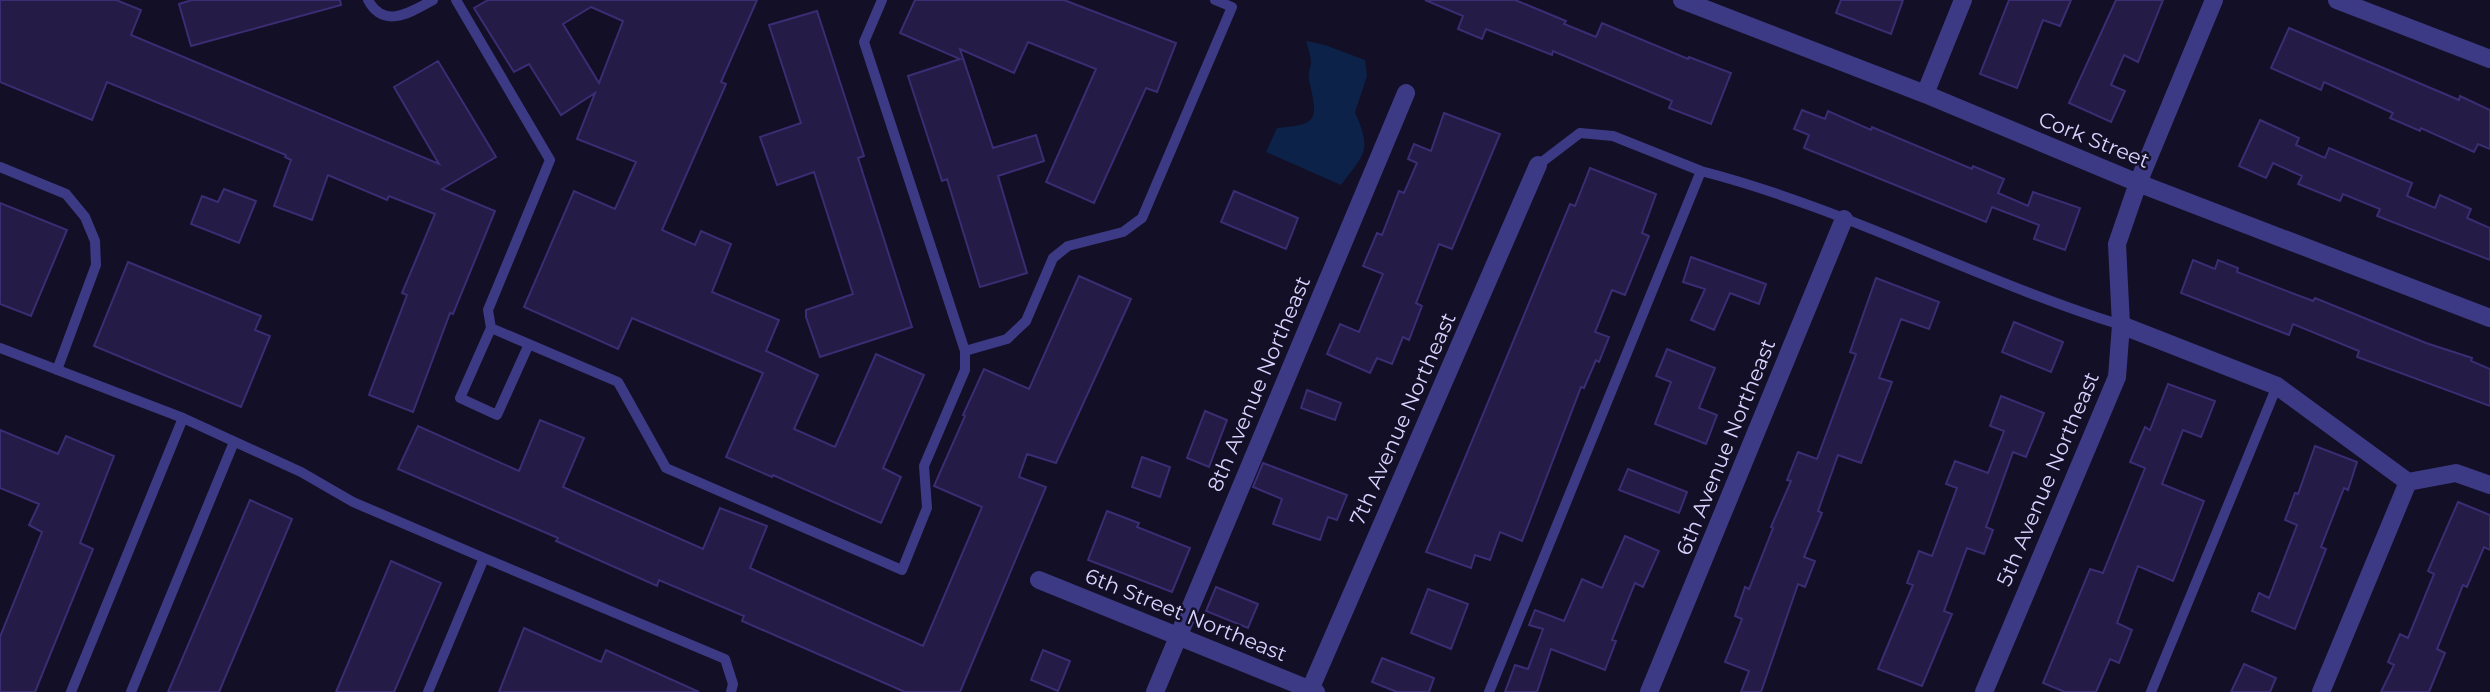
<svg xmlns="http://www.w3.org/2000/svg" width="2490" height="692" font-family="Montserrat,sans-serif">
<rect width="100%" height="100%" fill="#130f26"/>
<path fill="#0c2248" d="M1306,41L1325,45L1365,60L1367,76L1355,112C1372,151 1365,153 1341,185L1266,152L1277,128C1321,125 1317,118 1309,79C1308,73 1310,69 1311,63C1311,56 1308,48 1306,41Z"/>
<path fill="#241b47" stroke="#3b2d73" stroke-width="2" fill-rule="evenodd" d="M0,0H116L141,10L131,35L439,164L394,87L438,61L496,157L442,189L495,211L453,314L450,313L413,412L369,395L407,295L402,293L435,214L389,196L387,200L328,175L312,220L274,206L291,160L285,157L286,155L107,82L92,120L0,82Z
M192,0H340L341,5L191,46L179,4Z
M488,0H757L721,82L726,84L662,230L695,245L701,231L731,244L712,292L779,320L766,351L818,375L794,429L835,447L876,354L924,375L883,468L901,477L881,523L773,475L772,477L726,457L763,373L632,318L618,349L524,307L574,191L615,209L636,162L577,139L595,93L561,115L529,64L514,72L474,8ZM591,7L623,21L599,83L563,24Z
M915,0H1064L1176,43L1157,92L1146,88L1094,203L1046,182L1096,69L1028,42L1014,73L960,49L993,148L1036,135L1044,161L998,176L1027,273L980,287L947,179L942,181L908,76L960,59L900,33Z
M1425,0H1515L1566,21L1564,24L1596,37L1602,23L1688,59L1689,57L1731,73L1711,124L1669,108L1672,101L1553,51L1552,55L1486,29L1482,39L1458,29L1463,16Z
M1841,0H1903L1891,34L1836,13Z
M2009,0H2071L2060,26L2043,20L2017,88L1980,74Z
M2116,0H2163L2138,62L2124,55L2111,85L2125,91L2111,122L2069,103Z
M817,11L864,156L858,158L912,327L820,357L806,317V310L853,294L814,172L777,185L760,137L801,123L769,25Z
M2289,28L2459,100L2460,96L2490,110V149L2478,144L2474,152L2421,128L2420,131L2390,118L2393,113L2324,82L2321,90L2271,68Z
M1802,110L1825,119L1828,111L1871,130L1872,127L1972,169L1973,166L2004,179L1998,193L2028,206L2033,192L2080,208L2065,250L2034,239L2039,225L1992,207L1986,222L1804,148L1809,135L1794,129Z
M1444,113L1500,134L1452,249L1439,244L1416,303L1422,306L1409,340L1403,337L1392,364L1377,358L1370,373L1327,354L1340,324L1359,332L1383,274L1363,266L1377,233L1382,235L1399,191L1404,193L1417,163L1408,159L1414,144L1431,151Z
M2260,120L2299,138L2296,145L2325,158L2329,148L2412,183L2407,196L2435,208L2440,195L2471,209L2467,218L2490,228V260L2377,216L2380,209L2343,194L2340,201L2298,184L2302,176L2273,163L2266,178L2239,166Z
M1590,168L1656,194L1642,233L1649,236L1625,295L1612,290L1595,332L1609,337L1599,362L1596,360L1584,388L1581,387L1522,541L1500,532L1490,560L1475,555L1471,568L1426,552L1570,204L1575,206Z
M224,189L256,201L239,243L191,224L202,196L218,202Z
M1234,191L1298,218L1286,249L1221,222Z
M0,203L67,230L31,316L0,304Z
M1691,257L1766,284L1759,304L1730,293L1714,330L1691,320L1705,289L1683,282Z
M2193,260L2215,269L2218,260L2238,268L2237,272L2313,301L2315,298L2426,343L2472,358L2471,361L2490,369V406L2357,357L2359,351L2293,324L2289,335L2181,293Z
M128,262L261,316L255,330L270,336L241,407L94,346Z
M1079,276L1131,299L1056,463L1027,454L1019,477L1046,487L960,692H905L742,621L744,616L659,580L657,586L556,541L558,538L398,469L418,426L519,471L540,420L584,438L563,487L703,549L720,508L767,526L750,568L923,646L982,507L934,486L965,416L963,415L984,369L1029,389Z
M1876,278L1939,302L1929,329L1901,319L1879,378L1892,382L1861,463L1838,455L1818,511L1822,513L1804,557L1815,561L1805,587L1798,584L1761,692H1741L1749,671L1725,662L1742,619L1735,616L1745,587L1749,589L1773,528L1771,527L1791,481L1787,480L1798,452L1817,459L1856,354L1850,352Z
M2014,322L2063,342L2051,372L2002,352Z
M1667,349L1715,368L1699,408L1717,415L1706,444L1655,424L1671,382L1656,376Z
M2168,384L2215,401L2201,437L2183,430L2162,484L2204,501L2173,581L2138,566L2117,623L2132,630L2119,663L2110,659L2096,692H2065L2043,683L2090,569L2103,573L2145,468L2130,462L2145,427L2150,430Z
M1307,390L1341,403L1335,420L1301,408Z
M2001,396L2044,413L2026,457L2013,452L1986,527L1993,530L1984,554L1967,548L1944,611L1952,614L1922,686L1878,669L1913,585L1907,583L1919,551L1932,556L1957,488L1946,484L1955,461L1988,473L2004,431L1990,426Z
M1205,411L1227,420L1209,467L1187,458Z
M0,430L58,454L66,436L114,456L80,543L93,549L35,692H0V637L42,532L29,525L39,504L0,488Z
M2315,446L2357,462L2348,490L2344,488L2321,547L2326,549L2295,629L2252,611L2259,593L2269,598L2297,525L2285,520L2295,493L2298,494Z
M1142,457L1170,467L1160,497L1132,487Z
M1263,463L1347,495L1337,520L1328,517L1320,540L1273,524L1282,499L1253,487Z
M1628,469L1687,492L1679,513L1619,490Z
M250,500L292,519L219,692H168Z
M2458,502L2490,515V550L2484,547L2467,587L2463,585L2437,649L2445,653L2429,692H2381L2394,665L2388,662L2400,634L2408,638L2434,574L2428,571Z
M1107,511L1139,523L1137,527L1190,548L1172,592L1088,560Z
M1625,536L1659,551L1643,587L1635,583L1612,640L1616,641L1605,670L1551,649L1537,692H1505L1515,665L1528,669L1543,629L1529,625L1535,610L1564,621L1582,579L1602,588Z
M391,561L441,583L394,692H336Z
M1216,587L1258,604L1248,628L1206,611Z
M1428,589L1468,604L1451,649L1411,633Z
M524,628L601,662L606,650L699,692H499Z
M1043,650L1070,661L1058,691L1031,680Z
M1382,658L1434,678L1429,692H1397L1372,682Z
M2244,664L2276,678L2270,692H2231Z"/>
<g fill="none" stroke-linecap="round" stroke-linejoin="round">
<path stroke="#3d3a85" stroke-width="10" d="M368,0C384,30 411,12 433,0
M456,0L550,160L488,310L491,328L618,382L666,468L902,570L927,508L924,466L965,370V351
M882,0L864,42L965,351L1007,339L1026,321L1053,258L1068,246L1123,232L1142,218L1232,7L1215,0
M0,167L66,194L85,217L95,241L96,265L57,370
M1701,171C1845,208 1979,281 2121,325
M491,328L460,398L497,415L529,344
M0,348L183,418L301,472L353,502L484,558L428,692
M484,558L725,659L733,684L731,692
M71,692L183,418
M131,692L234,442
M1489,692L1701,171L1613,136L1580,133L1538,165
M2151,692L2277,386"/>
<path stroke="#3d3a85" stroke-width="18" d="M1682,0L1925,94L2138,183L2490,318
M2337,0L2490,59
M1925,94L1963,0
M2121,325L2277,386L2408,482L2456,473L2490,485
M1039,580L1316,692
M1155,692L1406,93
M1309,692L1538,165
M1649,692L1844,219
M1984,692L2117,377L2121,325L2117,244L2138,183L2214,0
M2321,692L2408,482"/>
</g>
<g text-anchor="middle" stroke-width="5" stroke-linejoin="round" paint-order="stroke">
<g font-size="21" fill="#d9d4ff" stroke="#130f26">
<text transform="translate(2094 140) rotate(22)" y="7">Cork Street</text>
<text transform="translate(1259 384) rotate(-67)" y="7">8th Avenue Northeast</text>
<text transform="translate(1403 419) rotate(-66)" y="7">7th Avenue Northeast</text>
<text transform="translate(1726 447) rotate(-68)" y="7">6th Avenue Northeast</text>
<text transform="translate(2048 479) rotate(-67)" y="7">5th Avenue Northeast</text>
<text transform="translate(1186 615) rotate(22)" y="7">6th Street Northeast</text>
</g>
</g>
</svg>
